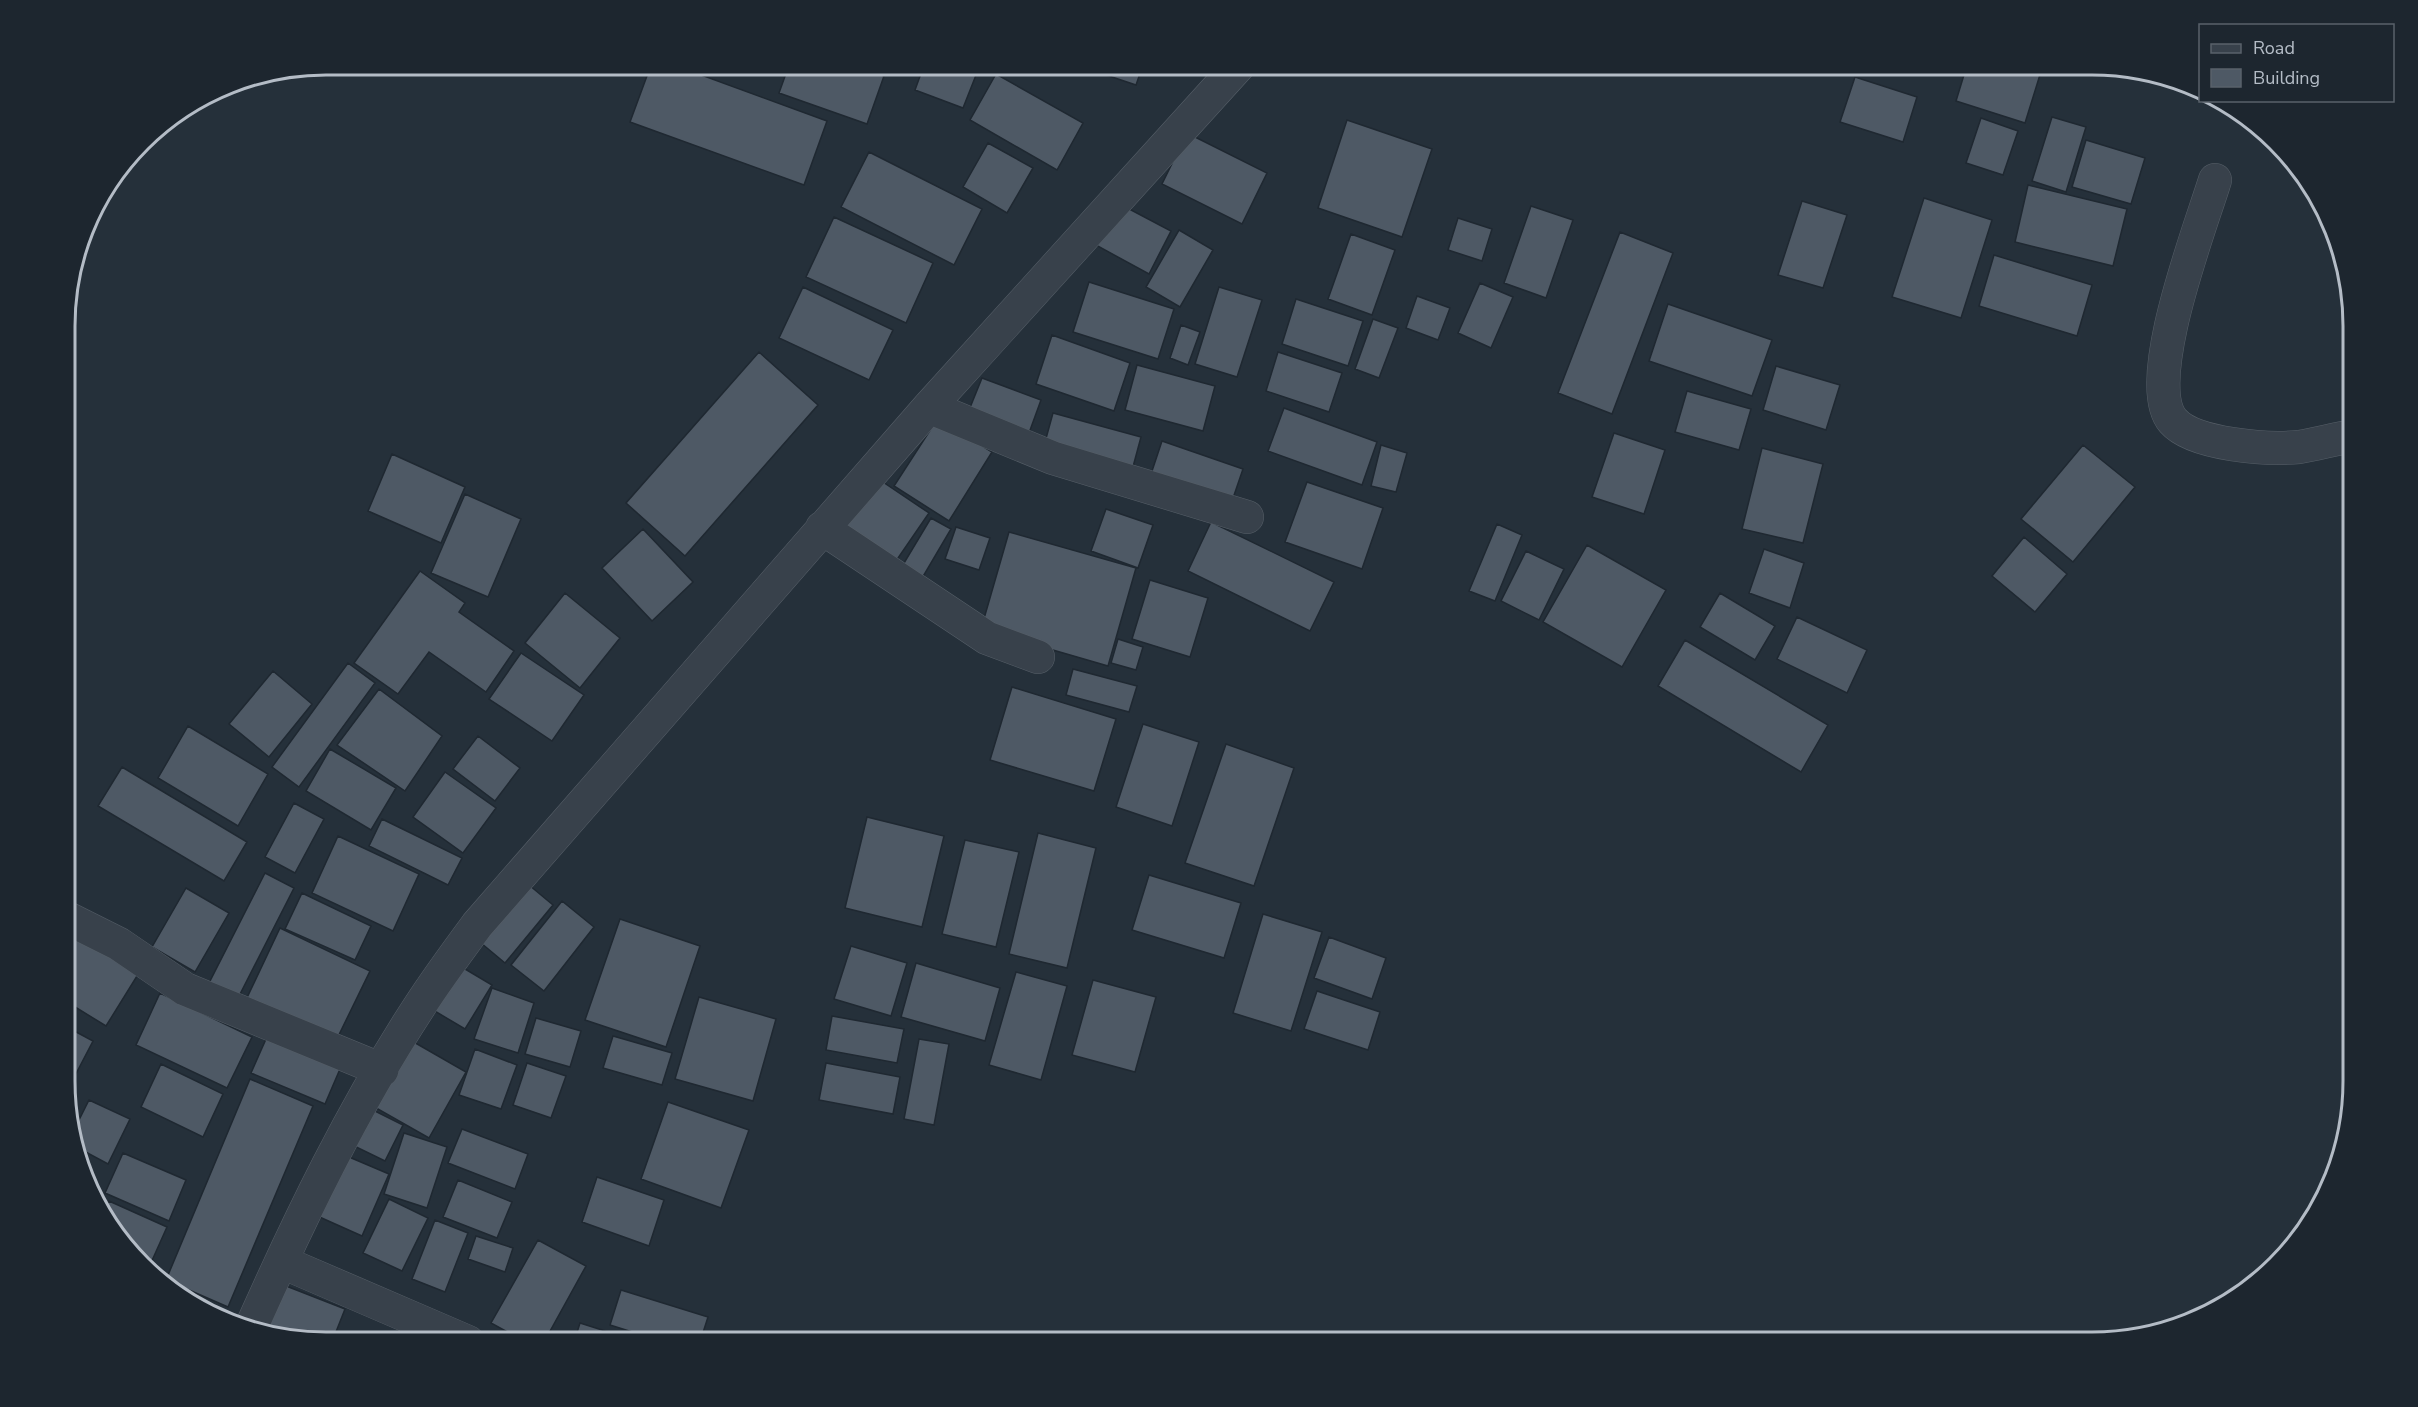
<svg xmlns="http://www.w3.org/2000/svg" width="2418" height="1407" font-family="'Nunito Sans',sans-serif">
<rect width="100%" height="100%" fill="#25303a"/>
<path fill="#4e5965" stroke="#1f2831" stroke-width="1.5" d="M651,65H674L827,121L804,185L630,122Z
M789,65H853L884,76L867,124L779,93Z
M872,65H894L891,72Z
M924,65H980L963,108L915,90Z
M1076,65H1143L1136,85Z
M1967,65H2043L2025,123L1956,101Z
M996,74L1083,123L1057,170L970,120Z
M1855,77L1917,97L1903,142L1840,122Z
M2052,117L2086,127L2066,192L2032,181Z
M1981,118L2018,131L2003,175L1966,163Z
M1347,120L1432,149L1402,237L1318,208Z
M1187,133L1267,173L1242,224L1162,184Z
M2086,140L2145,158L2131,204L2072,187Z
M988,143L1033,168L1007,213L963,187Z
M869,152L982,209L954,265L841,207Z
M2028,185L2127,209L2113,266L2015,242Z
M1924,198L1992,220L1961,318L1892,297Z
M1802,201L1847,215L1823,288L1778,275Z
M1116,202L1171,231L1149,274L1094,244Z
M1531,206L1573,220L1546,298L1504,283Z
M834,217L933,263L906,323L806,277Z
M1458,218L1492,229L1482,261L1448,250Z
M1179,230L1213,250L1180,307L1146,287Z
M1620,232L1673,253L1612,414L1558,393Z
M1351,234L1395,250L1372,315L1328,299Z
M1994,255L2092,285L2077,336L1979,306Z
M1089,282L1174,309L1158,359L1073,332Z
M1480,283L1513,297L1491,348L1458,333Z
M803,287L893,330L869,380L779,338Z
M1219,287L1262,300L1237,377L1195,364Z
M1417,296L1450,308L1438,340L1406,328Z
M1296,299L1363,321L1348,366L1282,344Z
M1668,304L1772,340L1752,396L1649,361Z
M1373,319L1398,328L1379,378L1355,369Z
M1181,325L1200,332L1188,365L1170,358Z
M1052,335L1130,363L1114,411L1036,384Z
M759,352L818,405L685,556L626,503Z
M1278,352L1342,373L1329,412L1266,391Z
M1137,365L1215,386L1203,431L1125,410Z
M1776,366L1840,385L1826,430L1763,410Z
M982,378L1041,400L1025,444L965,420Z
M1687,391L1751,409L1739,450L1675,432Z
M1284,408L1377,442L1362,485L1268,451Z
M1053,413L1141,437L1130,478L1042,453Z
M938,418L992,452L949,521L894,486Z
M1614,433L1665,450L1644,514L1592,497Z
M1162,441L1243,469L1230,507L1149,480Z
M1381,445L1407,453L1396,492L1371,486Z
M2083,445L2135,487L2073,562L2021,519Z
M1762,448L1823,464L1803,543L1742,529Z
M392,454L465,487L441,543L368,511Z
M871,474L929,513L896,561L838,522Z
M1307,482L1383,508L1362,569L1285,542Z
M465,494L521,519L488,597L431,573Z
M1106,509L1153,525L1138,568L1091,551Z
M931,518L951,529L921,580L901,568Z
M1211,522L1334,582L1310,631L1188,571Z
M1497,524L1522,535L1495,601L1469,591Z
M956,527L990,538L979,570L945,559Z
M643,529L693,582L652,621L602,568Z
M1009,532L1136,568L1108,666L981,629Z
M2024,537L2067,574L2035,612L1992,576Z
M1587,545L1666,590L1622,667L1543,622Z
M1764,549L1804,563L1790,608L1749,593Z
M1526,551L1564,569L1539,620L1501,601Z
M420,571L465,603L459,612L514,651L486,692L429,652L398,694L354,663Z
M1150,580L1208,598L1190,657L1132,639Z
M565,593L620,638L580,688L525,643Z
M1720,593L1775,626L1755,660L1700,627Z
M1797,617L1867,650L1847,693L1777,659Z
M1118,639L1143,647L1136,670L1111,663Z
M1685,640L1828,725L1801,772L1658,686Z
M521,653L584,695L552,741L489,699Z
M348,663L375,683L299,787L272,767Z
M1073,669L1137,686L1129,712L1066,695Z
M273,671L312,704L269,757L229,724Z
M1012,687L1116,719L1094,791L990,760Z
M379,689L442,736L405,791L337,745Z
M1143,724L1199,742L1172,826L1116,807Z
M188,726L268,774L238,826L158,778Z
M478,736L520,768L495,801L453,769Z
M1226,744L1294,768L1254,886L1185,863Z
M330,749L396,788L371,830L306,791Z
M122,767L247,842L224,881L98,806Z
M445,772L496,808L463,853L413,817Z
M294,803L324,819L295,873L265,857Z
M867,817L944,836L922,927L845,908Z
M382,819L462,858L448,885L369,846Z
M1038,833L1096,848L1067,968L1009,954Z
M338,836L419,874L393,931L312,893Z
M965,840L1019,852L996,947L942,934Z
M265,873L294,888L235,1004L206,989Z
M1149,875L1241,903L1224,958L1132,930Z
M529,885L553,905L505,963L481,943Z
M186,888L229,913L195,972L152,947Z
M302,893L371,926L355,960L285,929Z
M562,901L594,927L544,991L511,965Z
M1263,914L1322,932L1291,1031L1233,1013Z
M620,919L700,946L666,1047L585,1020Z
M67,922L142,968L106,1026L67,1002Z
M280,928L370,971L333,1047L244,1004Z
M1329,937L1386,958L1372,999L1314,978Z
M851,946L907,963L891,1016L834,999Z
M455,963L492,985L465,1029L428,1007Z
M916,963L1000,988L985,1041L901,1017Z
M1016,972L1067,986L1041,1080L989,1065Z
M1093,980L1156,997L1135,1072L1072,1055Z
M492,988L534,1003L518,1053L474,1039Z
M1317,991L1380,1012L1368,1050L1304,1029Z
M160,993L252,1037L227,1088L136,1045Z
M699,997L776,1019L753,1101L675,1079Z
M832,1016L904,1029L897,1063L826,1050Z
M536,1018L581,1031L570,1067L525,1054Z
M67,1027L93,1041L68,1089L67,1088Z
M270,1030L343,1062L325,1104L251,1073Z
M613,1036L672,1053L662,1085L603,1068Z
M405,1037L466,1072L429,1138L369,1104Z
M919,1039L949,1044L934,1125L904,1119Z
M475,1049L517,1065L501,1109L459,1095Z
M527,1063L566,1076L551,1118L513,1105Z
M826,1063L900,1077L893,1114L819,1100Z
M161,1064L223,1094L203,1137L141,1107Z
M250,1079L313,1106L228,1307L166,1280Z
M89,1100L130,1119L108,1164L80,1149L73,1132Z
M668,1102L749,1130L721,1208L641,1179Z
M367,1107L403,1125L385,1161L350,1144Z
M462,1129L528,1154L515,1189L448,1163Z
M404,1133L447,1147L427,1208L384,1194Z
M123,1153L186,1180L169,1221L105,1193Z
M342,1154L389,1174L362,1236L315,1215Z
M597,1177L664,1200L649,1246L582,1222Z
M458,1180L512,1202L497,1238L443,1217Z
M389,1199L428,1218L402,1271L363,1253Z
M109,1201L167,1227L150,1265L109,1226L104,1213Z
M435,1220L468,1233L445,1292L412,1279Z
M476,1236L513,1248L505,1272L468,1259Z
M538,1240L586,1266L544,1342H526L491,1323Z
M281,1284L345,1309L332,1342L262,1334Z
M621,1290L708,1317L700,1342H664L610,1325Z
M185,1298L215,1312L213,1315L196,1308Z
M580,1323L640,1342H574Z"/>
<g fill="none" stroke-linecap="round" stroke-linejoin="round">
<defs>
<path id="street" d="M2215,180C2201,226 2140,383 2173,421C2194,445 2268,450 2299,447C2317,444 2335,439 2353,436
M929,407L1053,458L1247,517
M822,528L987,638L1038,657
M67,918L119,944L185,989L382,1070
M282,1262L468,1342
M250,1330C299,1220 353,1108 419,1007C437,979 457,952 477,925L929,407L1239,65"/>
</defs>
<use href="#street" stroke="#565f68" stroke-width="34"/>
<use href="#street" stroke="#38414b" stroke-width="33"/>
</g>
<path d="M0 0H2418V1407H0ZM326 75H2092A251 251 0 0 1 2343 326V1081A251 251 0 0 1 2092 1332H326A251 251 0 0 1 75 1081V326A251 251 0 0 1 326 75Z" fill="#1d262f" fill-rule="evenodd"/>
<path fill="none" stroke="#b4bcc6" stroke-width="3" d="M326 75H2092A251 251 0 0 1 2343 326V1081A251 251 0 0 1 2092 1332H326A251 251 0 0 1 75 1081V326A251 251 0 0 1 326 75Z"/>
<rect x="2199" y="24" width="195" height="78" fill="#1d262f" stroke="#59626b" stroke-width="1.5"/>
<rect x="2211" y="44" width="30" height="9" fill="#38414b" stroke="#59626b" stroke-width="1.5"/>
<text x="2253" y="54" font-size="18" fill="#b4bcc6">Road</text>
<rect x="2211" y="69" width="30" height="18" fill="#4e5965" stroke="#59626b" stroke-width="1.5"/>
<text x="2253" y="84" font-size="18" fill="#b4bcc6">Building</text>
</svg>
